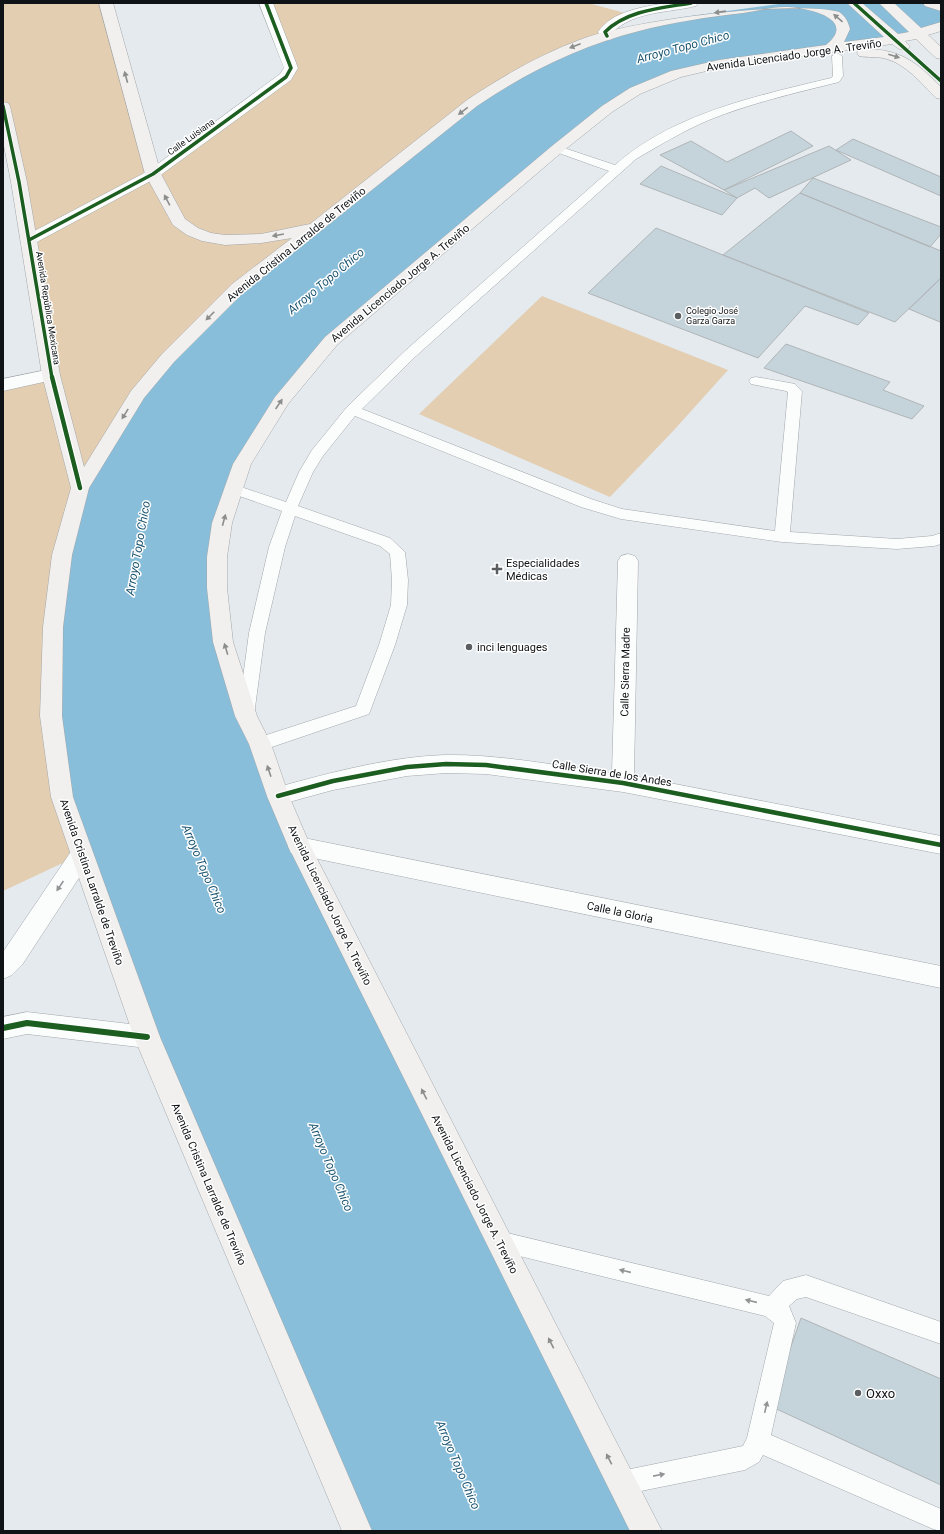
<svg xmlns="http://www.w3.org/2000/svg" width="944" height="1534" font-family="Roboto,sans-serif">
<rect width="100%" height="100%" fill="#e4eaee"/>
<path fill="#e3ceb2" d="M3,3H106L153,174L291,70L266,3H588L625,13L607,36L238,288L82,854L3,891V385L50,375L3,128Z
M542,296L728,370L675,429L610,497L419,414Z"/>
<path fill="#89beda" d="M786,3H941V26L918,34L719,64L635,91L331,341L242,464L217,557L246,716L647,1531H357L62,797L51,716L80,488L137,395L199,326L501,83L562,51L639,26L683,17Z"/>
<path fill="#c5d3db" stroke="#b0b5b7" d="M791,131L813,146L724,190L660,155L691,141L727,162Z
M853,139L941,177V196L836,150Z
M829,146L851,160L769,198L755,188L737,198L724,190Z
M661,166L737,198L722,215L640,184Z
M813,178L941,227V234L930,247L800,193Z
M800,193L941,251V278L895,322L723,255Z
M656,228L723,255L869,313L858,325L805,306L758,358L588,293Z
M941,278V321L940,322L909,309Z
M786,344L890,382L883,390L924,406L912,419L764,368Z
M801,1318L941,1379V1485L770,1406Z"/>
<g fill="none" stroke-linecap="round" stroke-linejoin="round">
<defs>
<path id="lane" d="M837,53L842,56L843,76L839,82C795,93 751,103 709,120C683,131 660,145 636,159L416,356L362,409L591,499L622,509L775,531L788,392L786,391L751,384L749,381L751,378L756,377L790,383L795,384L802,391L790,532L897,539L932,536L941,533V544L934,546L897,549L782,542L621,519L581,507L355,416L323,456L313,472L298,506L390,538L405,552L408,580L407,605L395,645L369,714L260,751L254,749L252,744L254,739L356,706L379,645L391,605L392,580L390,554L380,546L295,516L285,547L265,633L254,715L252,719L246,721L240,719L238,715L249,633L269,547L282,511L228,492L226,489L228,486L233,484L238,486L286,502L299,472L312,450L347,407L406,350L609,171L553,151L551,149L553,147H561L615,165C674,113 757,96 831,78L833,76L832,56Z
M499,1231L769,1296L783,1281L806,1275L941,1322V1344L806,1297L797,1299L789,1306L796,1323L771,1435L941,1509V1531L933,1529L763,1455L759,1462L745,1470L621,1495L613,1491L609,1483L613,1475L621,1471L743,1446L747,1438L774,1323L765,1316L499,1251L492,1248L488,1241L492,1234Z"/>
<path id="street" d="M259,3H273L298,68L291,80L158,177L35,243L29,245L23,243L21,240L23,237L148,171L280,74L284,68Z
M666,3H698L696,6C668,13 633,11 612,33L614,36L612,39L607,40L602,39L598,32C612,11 643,7 666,3Z
M51,369L57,371L60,375L57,379L3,391V379Z
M628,554L635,556L638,561L634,776L941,836V854L623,792L486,774L446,773L407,776L333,790L278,805L270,802L267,796L270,790L278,787C333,772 389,757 445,755C499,754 558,766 612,773L618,561L621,556Z
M299,837L941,966V988L299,855L291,853L288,846L291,839Z
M82,845L90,847L93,854L90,861L22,965L12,975L3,979V952L74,847Z
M27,1012L147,1026L156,1029L160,1037L156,1045L147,1048L27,1034L3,1039V1017Z"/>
<path id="secondary" d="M99,3H113L161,174L185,219L198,228L211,233L225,235L261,234L310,224L467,100C503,76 541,54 582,39C634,20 790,0 839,12C845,16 848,21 850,29L844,42L884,37L847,3H862L898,34L909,32L879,3H894L921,28L941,22V31L928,35L941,47V59L936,58L916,39L905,41L910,46L908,49C900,51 898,48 892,44L719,68L681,77L640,94L612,112L562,152L337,345L288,404L251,464L232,523L227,557V588L233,642L257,716L271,744L289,796L310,845L662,1531H630L288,846L267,796L249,744L235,716L213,642L207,588V557L212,523L233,464L275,397L325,337L552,146L602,106L630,88L671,71L719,60L826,45C859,18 805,7 785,7C772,7 757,11 743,13C708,17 673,22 639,31C580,46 527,72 477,106L244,292L174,362L144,398L89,488L72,555L63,627L62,716L73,797L160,1037L372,1531H342L134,1037L51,797L40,716L43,627L52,555L71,488L42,375L11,182L3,141V102L8,103L10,106L27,182L60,375L84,467L131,391L162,354L232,284L292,238L261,243L225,245L202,241L187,235L173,225L145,174Z
M923,3H941V11L925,6Z
M864,49C901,49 916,62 941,87V99L936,98C922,84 907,65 887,59C878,56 868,58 859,56L857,53L859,50Z"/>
</defs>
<use href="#lane" stroke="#a3a7aa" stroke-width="1"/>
<use href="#street" stroke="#a3a7aa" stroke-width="1"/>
<use href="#secondary" stroke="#a3a7aa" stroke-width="1"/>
<use href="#lane" fill="#fbfcfc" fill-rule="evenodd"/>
<use href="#street" fill="#fbfcfc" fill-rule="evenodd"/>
<use href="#secondary" fill="#f1f0ef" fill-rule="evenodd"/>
<defs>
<path id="cycleway-far2" d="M854,3L941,81
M607,36L605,32C627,10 662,8 691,3
M3,106L19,182L52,378
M29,240L153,174L286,77L291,68L266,3"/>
<path id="cycleway-far1" d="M52,377L80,488
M278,796L333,781L407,767L446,764L486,765L623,783L941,845"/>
<path id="cycleway" d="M3,1028L27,1023L147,1037"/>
</defs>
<use href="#cycleway-far2" stroke="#fff" stroke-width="5"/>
<use href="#cycleway-far1" stroke="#fff" stroke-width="7"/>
<use href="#cycleway" stroke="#fff" stroke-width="8"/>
<use href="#cycleway-far2" stroke="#1b5e20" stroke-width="3.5"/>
<use href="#cycleway-far1" stroke="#1b5e20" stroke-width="4.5"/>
<use href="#cycleway" stroke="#1b5e20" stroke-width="6"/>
</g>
<defs><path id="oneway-solid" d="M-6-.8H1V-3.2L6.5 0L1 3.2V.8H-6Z"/></defs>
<g fill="#8c8d8d">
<use href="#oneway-solid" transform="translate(720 12) rotate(172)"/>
<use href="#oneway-solid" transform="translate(838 18) rotate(-140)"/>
<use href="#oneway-solid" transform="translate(575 46) rotate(159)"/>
<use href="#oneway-solid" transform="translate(894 56) rotate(18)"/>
<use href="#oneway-solid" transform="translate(126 77) rotate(-105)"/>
<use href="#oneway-solid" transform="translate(463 111) rotate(142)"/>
<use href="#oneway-solid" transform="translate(167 200) rotate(-118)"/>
<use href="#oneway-solid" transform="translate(278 235) rotate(170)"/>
<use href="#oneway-solid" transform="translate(210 316) rotate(135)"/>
<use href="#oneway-solid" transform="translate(279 404) rotate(-56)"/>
<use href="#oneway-solid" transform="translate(125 414) rotate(122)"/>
<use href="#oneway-solid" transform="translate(224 520) rotate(-75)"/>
<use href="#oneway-solid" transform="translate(226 649) rotate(-107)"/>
<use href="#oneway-solid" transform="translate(269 771) rotate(-109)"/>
<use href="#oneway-solid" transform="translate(424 1094) rotate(-117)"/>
<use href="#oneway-solid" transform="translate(551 1343) rotate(-117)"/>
<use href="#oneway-solid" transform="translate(609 1459) rotate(-117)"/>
</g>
<g fill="#919394">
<use href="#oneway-solid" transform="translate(60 886) rotate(124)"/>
<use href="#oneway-solid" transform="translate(625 1271) rotate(-167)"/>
<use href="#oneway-solid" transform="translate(751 1301) rotate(-167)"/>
<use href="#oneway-solid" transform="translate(766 1407) rotate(-77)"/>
<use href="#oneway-solid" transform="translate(659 1475) rotate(-11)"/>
</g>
<g fill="#5a5e61" stroke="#fff" stroke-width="1.5">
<circle cx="678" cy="316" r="4"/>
<path d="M495 563h4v4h4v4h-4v4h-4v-4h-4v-4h4z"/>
<circle cx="469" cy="647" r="4"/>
<circle cx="858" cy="1393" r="4"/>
</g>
<g text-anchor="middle" stroke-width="3" stroke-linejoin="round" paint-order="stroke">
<g font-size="9" fill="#101315" stroke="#fff">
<text transform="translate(191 137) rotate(-36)" y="3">Calle Luisiana</text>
<text transform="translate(48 308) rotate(81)" y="3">Avenida República Mexicana</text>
</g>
<g font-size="9" fill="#101315" stroke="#fff" text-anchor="start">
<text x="686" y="314">Colegio José<tspan x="686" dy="10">Garza Garza</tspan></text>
</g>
<g font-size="11" fill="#101315" stroke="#fff">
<text transform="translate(794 55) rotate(-8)" y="4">Avenida Licenciado Jorge A. Treviño</text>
<text transform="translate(296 244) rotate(-39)" y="4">Avenida Cristina Larralde de Treviño</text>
<text transform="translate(400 283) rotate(-40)" y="4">Avenida Licenciado Jorge A. Treviño</text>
<text transform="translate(625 672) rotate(-89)" y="4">Calle Sierra Madre</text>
<text transform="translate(612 773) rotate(9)" y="4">Calle Sierra de los Andes</text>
<text transform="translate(92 882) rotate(71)" y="4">Avenida Cristina Larralde de Treviño</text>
<text transform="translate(330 905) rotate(64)" y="4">Avenida Licenciado Jorge A. Treviño</text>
<text transform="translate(620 912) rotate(12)" y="4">Calle la Gloria</text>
<text transform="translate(209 1184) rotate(67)" y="4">Avenida Cristina Larralde de Treviño</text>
<text transform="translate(475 1194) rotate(63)" y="4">Avenida Licenciado Jorge A. Treviño</text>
</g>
<g font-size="11" fill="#101315" stroke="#fff" text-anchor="start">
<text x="506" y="567">Especialidades<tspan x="506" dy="13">Médicas</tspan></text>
<text x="477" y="651">inci lenguages</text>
</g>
<g font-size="12" font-style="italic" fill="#1b5470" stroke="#fff">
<text transform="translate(683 47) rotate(-15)" y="4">Arroyo Topo Chico</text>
<text transform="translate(326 281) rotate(-40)" y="4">Arroyo Topo Chico</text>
<text transform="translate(138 548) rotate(-80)" y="4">Arroyo Topo Chico</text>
<text transform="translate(204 869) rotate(67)" y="4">Arroyo Topo Chico</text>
<text transform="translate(331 1167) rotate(67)" y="4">Arroyo Topo Chico</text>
<text transform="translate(458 1465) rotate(67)" y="4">Arroyo Topo Chico</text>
</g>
<g font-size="13" fill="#101315" stroke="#fff" text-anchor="start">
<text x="866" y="1398">Oxxo</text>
</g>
</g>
<rect width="944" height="1534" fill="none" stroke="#101315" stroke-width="8"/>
</svg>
